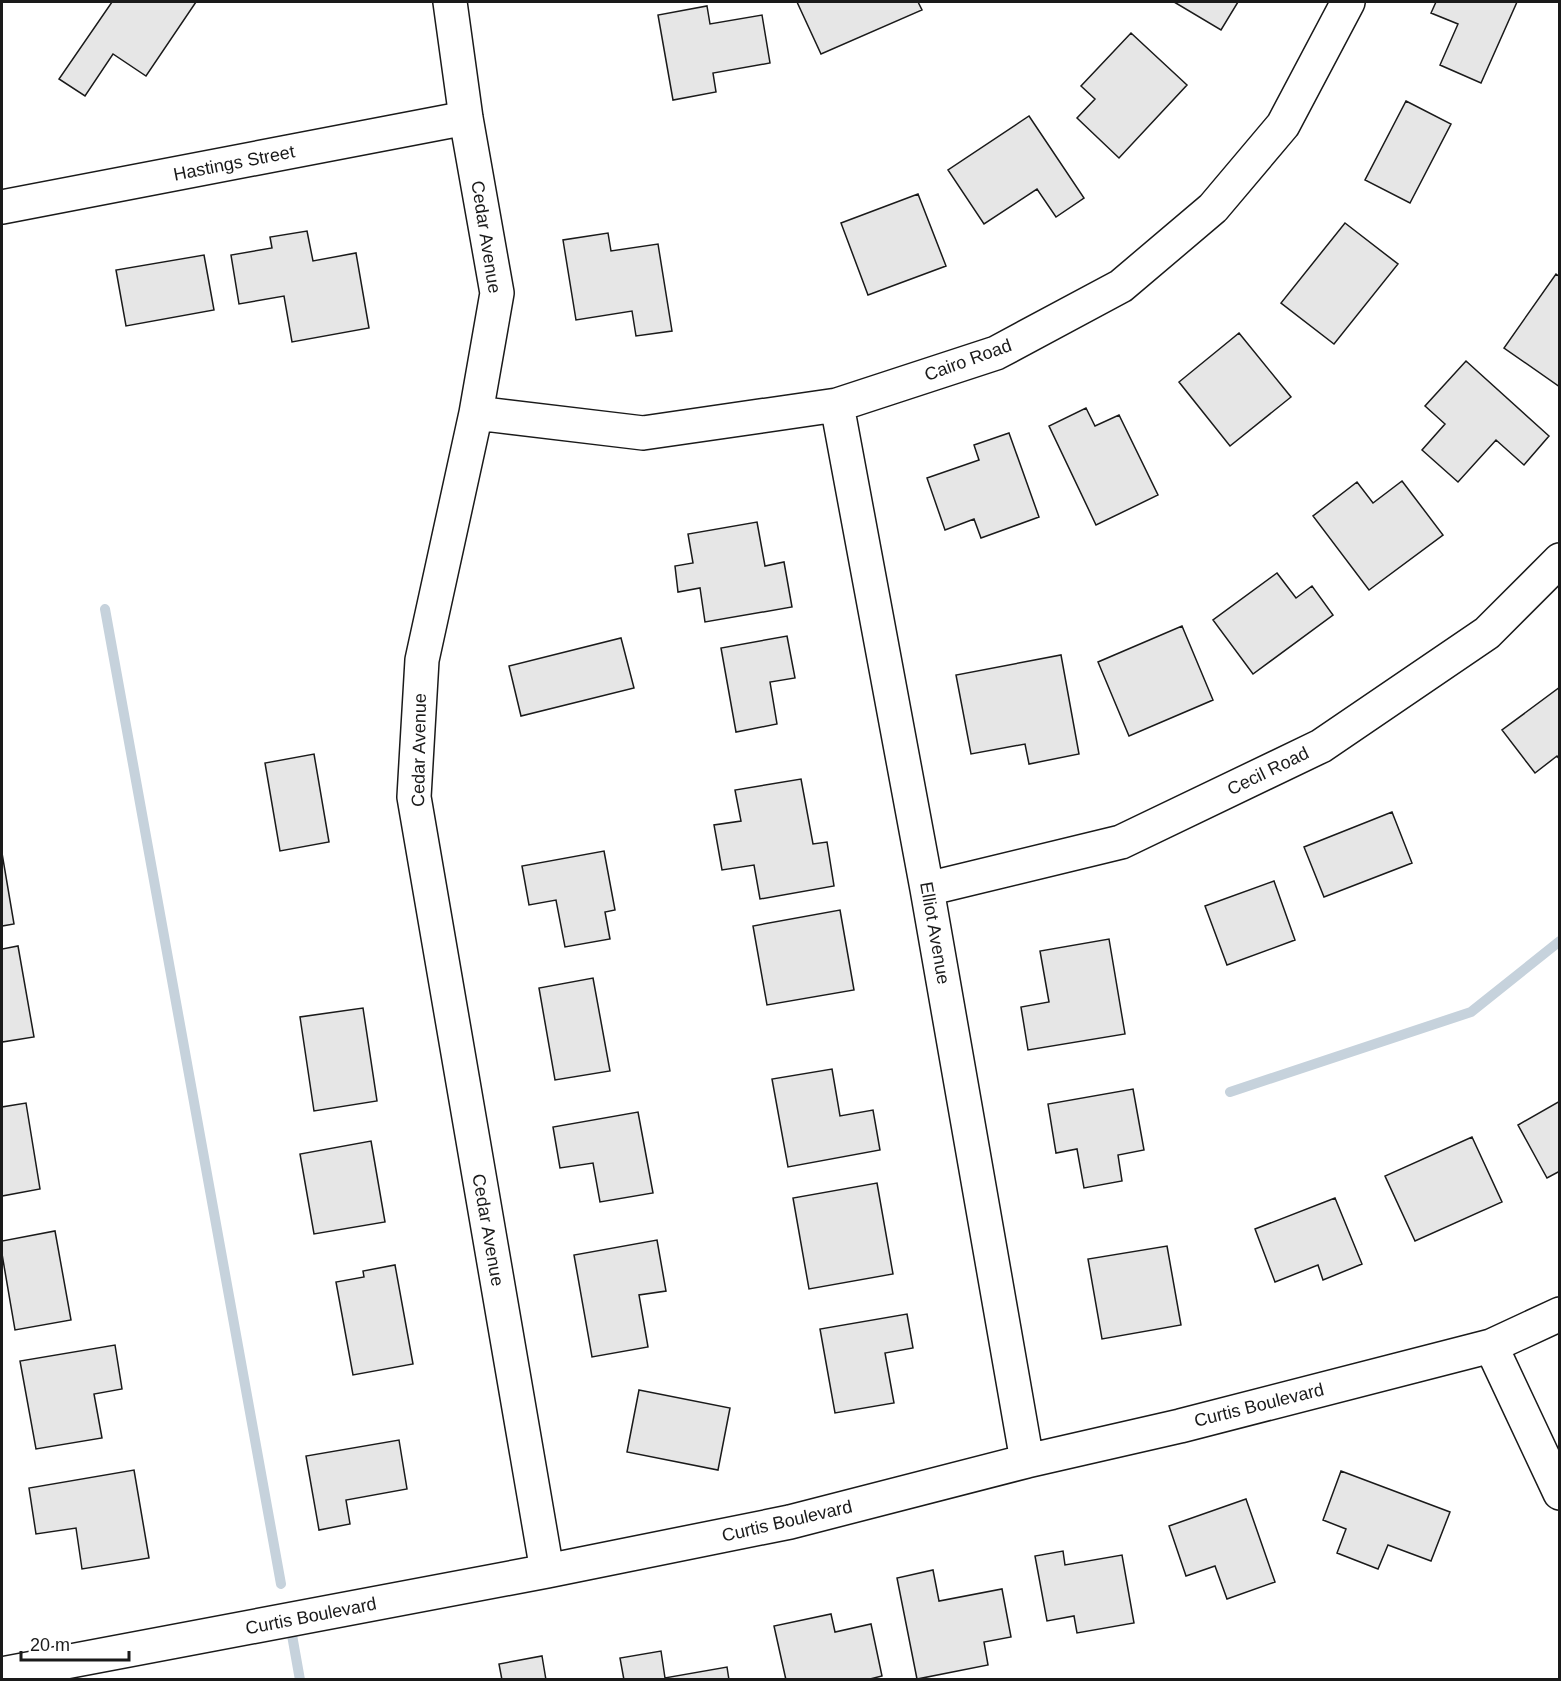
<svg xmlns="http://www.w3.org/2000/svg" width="1561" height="1681" font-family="Arial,sans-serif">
<rect width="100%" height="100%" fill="#fff"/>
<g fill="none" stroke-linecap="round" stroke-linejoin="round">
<path stroke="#c6d2dc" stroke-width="10" d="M105,609L281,1584
M1230,1092L1471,1012L1560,941
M292,1635L300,1680"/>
</g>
<path fill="#e6e6e6" stroke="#1a1a1a" stroke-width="1.5" d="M112,2H196L146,76L113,54L85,96L59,79Z
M797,2H918L922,10L821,54Z
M1174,2H1238L1221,30Z
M1436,2H1517L1481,83L1440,65L1458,24L1431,13Z
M707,6L710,24L762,15L770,63L713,73L716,92L673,100L658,15Z
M1131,33L1187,85L1119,158L1077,118L1095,99L1081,86Z
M1406,101L1451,124L1410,203L1365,180Z
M1029,116L1084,198L1056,217L1037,189L984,224L948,170Z
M918,194L946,266L868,295L841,223Z
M1345,223L1398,264L1334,344L1281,303Z
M307,231L313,261L356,253L369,328L292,342L284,296L239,304L231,255L272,248L270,237Z
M608,233L611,251L658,244L672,331L636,336L632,311L576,320L563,240Z
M204,255L214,310L126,326L116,270Z
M1556,274L1560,277V387L1504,348Z
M1239,333L1291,397L1230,446L1179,382Z
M1466,361L1549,436L1524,465L1496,440L1458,482L1422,450L1445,424L1425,406Z
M1086,408L1095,426L1119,415L1158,495L1096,525L1049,426Z
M1009,433L1039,517L981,538L974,519L945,530L927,478L979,460L974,445Z
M1402,481L1443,535L1369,590L1313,516L1357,482L1373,503Z
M757,522L765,566L784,562L792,607L705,622L700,588L678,592L675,566L693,563L688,534Z
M1277,573L1296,598L1312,586L1333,615L1253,674L1213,620Z
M1182,626L1213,700L1129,736L1098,662Z
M787,636L795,678L770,682L777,724L736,732L721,648Z
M621,638L634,688L521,716L509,666Z
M1061,655L1079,754L1029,764L1025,744L971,754L956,675Z
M1560,687V760L1557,756L1535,773L1502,730Z
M314,754L329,842L280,851L265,763Z
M801,779L813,844L827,842L834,886L760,899L754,865L722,870L714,825L741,821L735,790Z
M1392,812L1412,863L1324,897L1304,847Z
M604,851L615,910L605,912L610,939L565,947L556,900L529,905L522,866Z
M2,853L14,924L2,926Z
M1274,881L1295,940L1227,965L1205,906Z
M840,910L854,990L767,1005L753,926Z
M1109,939L1125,1034L1028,1050L1021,1007L1049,1002L1040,951Z
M18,946L34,1037L2,1042V949Z
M593,978L610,1071L555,1080L539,988Z
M363,1008L377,1101L314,1111L300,1017Z
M832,1069L840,1116L873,1110L880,1150L788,1167L772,1079Z
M1133,1089L1144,1150L1118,1155L1122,1181L1084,1188L1077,1149L1056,1153L1048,1104Z
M1560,1101V1171L1547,1178L1518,1125Z
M26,1103L40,1189L2,1196V1107Z
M638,1112L653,1193L600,1202L593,1163L560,1168L553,1127Z
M1472,1137L1502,1202L1415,1241L1385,1176Z
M371,1141L385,1222L314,1234L300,1154Z
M877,1183L893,1274L809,1289L793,1198Z
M1335,1198L1362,1264L1323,1280L1318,1265L1275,1282L1255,1229Z
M55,1231L71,1320L15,1330L2,1254V1241Z
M657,1240L666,1291L639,1295L648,1347L592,1357L574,1255Z
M1167,1246L1181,1325L1102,1339L1088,1259Z
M395,1265L413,1364L353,1375L336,1282L364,1277L363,1271Z
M907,1314L913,1348L885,1353L894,1403L835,1413L820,1329Z
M115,1345L122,1389L94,1394L102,1438L36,1449L20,1361Z
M639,1390L730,1408L718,1470L627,1452Z
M399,1440L407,1489L346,1500L350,1524L319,1530L306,1456Z
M134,1470L149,1558L82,1569L76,1528L36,1534L29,1488Z
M1341,1471L1450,1512L1431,1561L1388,1545L1378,1569L1337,1553L1346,1529L1323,1520Z
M1246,1499L1275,1582L1227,1599L1215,1566L1186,1576L1169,1526Z
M1063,1551L1065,1565L1122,1555L1134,1623L1077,1633L1074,1616L1047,1621L1035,1556Z
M933,1570L939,1601L1002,1589L1011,1637L984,1642L988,1665L917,1679L897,1578Z
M831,1614L835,1632L871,1624L882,1676L866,1680H786L774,1626Z
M661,1651L665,1678L727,1667L729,1680H624L620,1658Z
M542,1656L546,1680H502L499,1664Z"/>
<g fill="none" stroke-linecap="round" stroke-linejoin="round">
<defs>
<path id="minor" d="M450,2L466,118L497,293L476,413L422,660L414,797L547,1571
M2,207L466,118
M837,405L927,889L1027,1461
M476,413L643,433L837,405L996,353L1121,286L1213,208L1283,125L1348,2
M927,889L1121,842L1321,746L1487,633L1560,560
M1491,1346L1560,1493
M2,1674L547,1571L790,1522L1027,1461L1180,1426L1491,1346L1560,1314"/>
</defs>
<use href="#minor" stroke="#1a1a1a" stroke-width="36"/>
<use href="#minor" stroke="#fff" stroke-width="33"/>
</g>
<g text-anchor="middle" stroke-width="4.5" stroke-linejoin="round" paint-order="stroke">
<g font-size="18" fill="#1a1a1a" stroke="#fff">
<text transform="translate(234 163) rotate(-11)" y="6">Hastings Street</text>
<text transform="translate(486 237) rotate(81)" y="6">Cedar Avenue</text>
<text transform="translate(968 360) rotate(-20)" y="6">Cairo Road</text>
<text transform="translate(419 750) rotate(-89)" y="6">Cedar Avenue</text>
<text transform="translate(1268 771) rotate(-26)" y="6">Cecil Road</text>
<text transform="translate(935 933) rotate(80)" y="6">Elliot Avenue</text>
<text transform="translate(488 1230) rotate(80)" y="6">Cedar Avenue</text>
<text transform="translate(1259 1405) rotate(-14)" y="6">Curtis Boulevard</text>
<text transform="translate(787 1521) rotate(-13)" y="6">Curtis Boulevard</text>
<text transform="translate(311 1616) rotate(-11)" y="6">Curtis Boulevard</text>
</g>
</g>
<rect width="1561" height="1681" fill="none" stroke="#1a1a1a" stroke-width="6"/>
<path d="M21 1651v9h108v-9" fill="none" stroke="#1a1a1a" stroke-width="3"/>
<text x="30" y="1651" font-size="18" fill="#1a1a1a" stroke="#ffffff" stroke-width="4.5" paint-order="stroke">20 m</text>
</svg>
